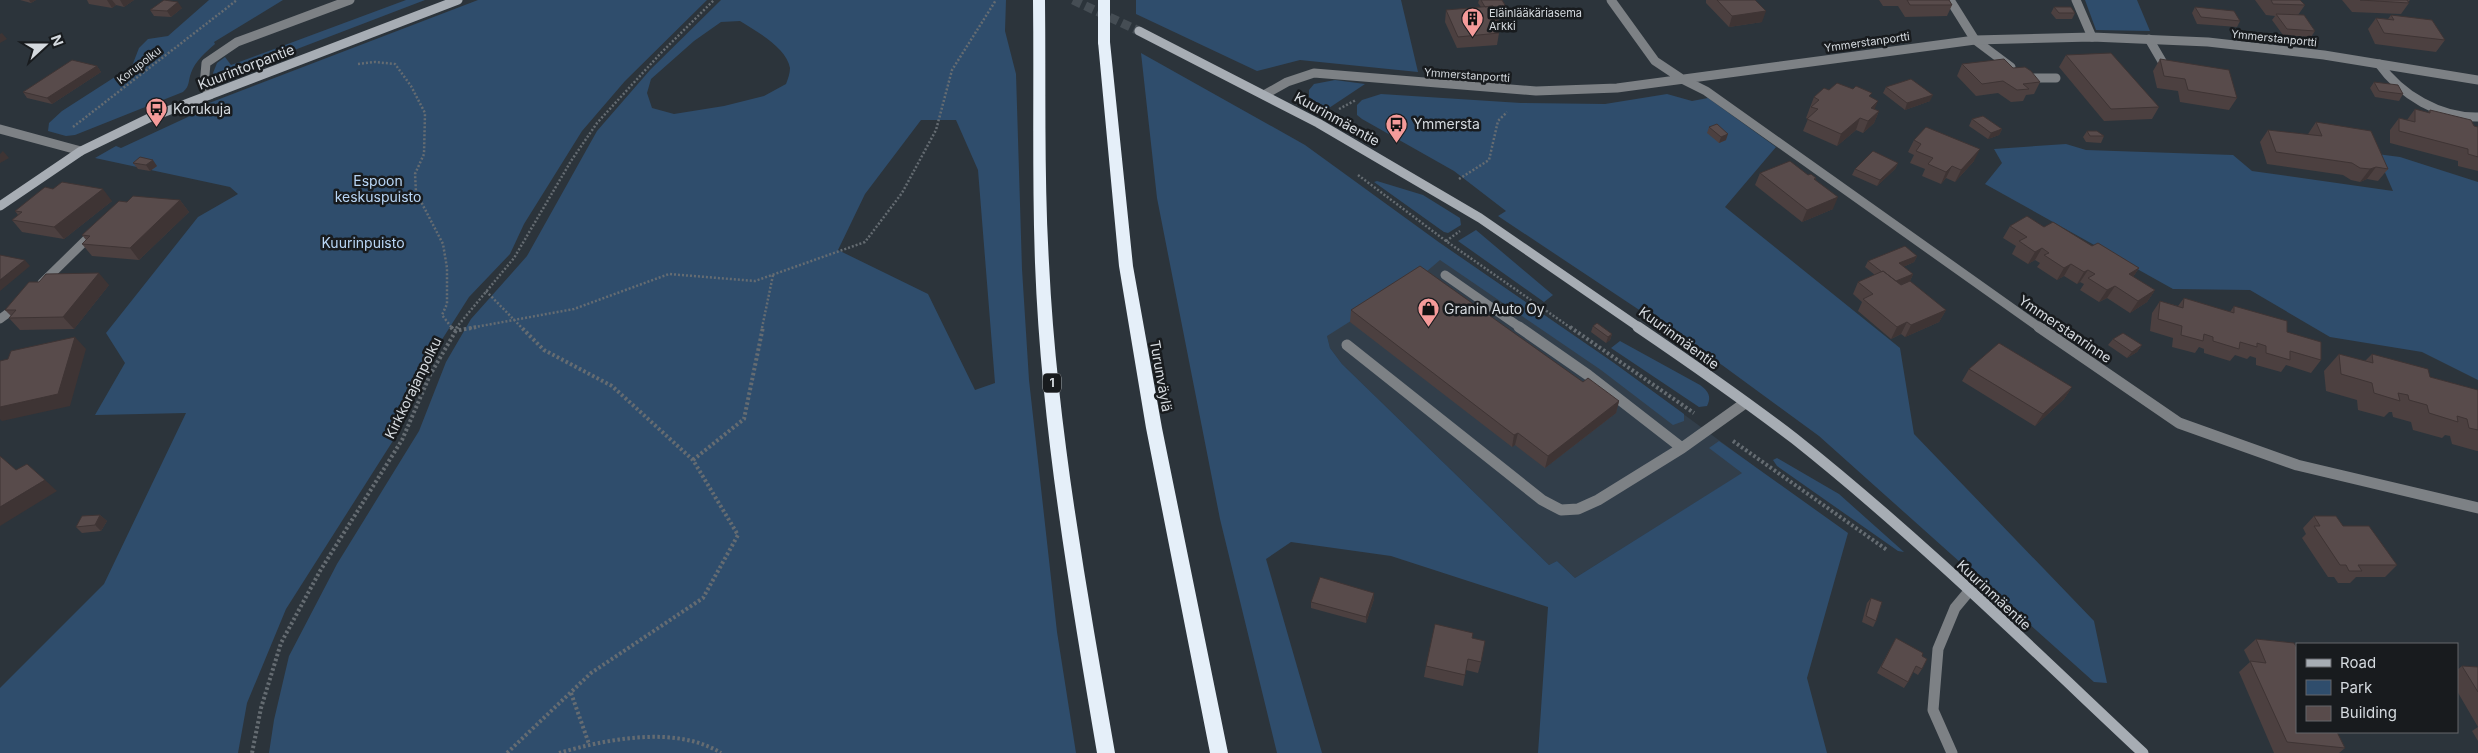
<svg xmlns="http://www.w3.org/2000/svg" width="2478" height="753" font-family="Inter,sans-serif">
<rect width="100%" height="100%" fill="#2c343b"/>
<path fill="#323e4a" d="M1440,243L1614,363L1754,466L1575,578L1557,561L1549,565L1342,364L1330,348L1324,325Z"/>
<path fill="#2f4d6c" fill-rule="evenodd" d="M209,0H283L214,42L215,44C206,52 195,61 191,73C188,81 190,86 183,92L75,135L66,136L48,131L49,123L62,111L132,66L139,48L148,39L168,36Z
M406,0H425L221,78L216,77L213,73L217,63L225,57L231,65Z
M478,0H707L625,81L582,131L524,224L510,254L469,297L422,371L396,436L286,609L247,703L238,753H0V688L104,584L186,413L95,415L125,363L106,333L198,217L238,194L230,187L95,158L116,146L121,148L190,116L191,110Z
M721,0H1006L1005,31L1016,74L1022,269L1029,380L1057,632L1076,753H269L274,720L289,656L337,564L419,431L446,362L471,319L527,256L597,131L650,70ZM740,21C756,31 787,48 790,68C790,73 788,79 786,84L764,96L724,106L674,114L652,108L647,93L651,79L694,41L721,22ZM921,120H956L978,170L995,383L975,390L928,294L838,250L865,194Z
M1136,0H1401L1418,72L1300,60L1257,71L1136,14Z
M2085,0H2137L2150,31L2096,30Z
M1141,53L1305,145L1440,243L1614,363L1684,414V421L1673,425L1601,370L1440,260L1419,278L1327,336L1330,348L1342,364L1549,565L1557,561L1575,578L1742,473L1709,448L1719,441L1848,533L1807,678L1827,753H1538L1548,607L1391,556L1291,542L1266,559L1322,753H1277L1220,519L1157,198Z
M1335,80L1365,84L1326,110L1309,97V90L1314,84Z
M1381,94L1521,103L1605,104L1667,94L1692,101L1708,98L1776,147L1725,207L1900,348L1914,434L2094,621L2107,683L2094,682L1819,436L1722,365L1498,216L1506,211L1454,171L1362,119L1357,115V105L1362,100Z
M2066,144L2086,150L2233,155L2252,171L2393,191L2377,154L2400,157L2478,182V380L2422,352L2330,337L2250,290L2173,289L1985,184L2002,163L1994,149Z
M1377,181L1423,195L1460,218L1461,225L1448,233L1444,232L1374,182Z
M1476,230L1553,295L1544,302L1458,241Z
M1620,341L1700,385C1708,391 1712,396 1707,406L1699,407L1611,348Z
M1777,458L1839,494L1904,552L1898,551L1777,466L1773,460Z"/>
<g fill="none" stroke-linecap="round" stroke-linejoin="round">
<path stroke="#454d54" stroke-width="9" stroke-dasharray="9 4.5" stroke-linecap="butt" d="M1073,0L1139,31"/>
<path stroke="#656c72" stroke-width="2.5" stroke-dasharray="2 2" stroke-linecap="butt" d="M358,64L375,62L395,64L411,86L425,113L424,154L415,174L416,192L443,244L447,268V304L442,315L452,328
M1339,109L1356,100
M73,127L237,0
M1358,175L1446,241L1571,328
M1459,179L1489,160L1498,121L1507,112
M1446,241L1460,231
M486,291L522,328
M456,328L514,258L571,161L597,123L660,54L714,0
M470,328L574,309L669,274L755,281L865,242L902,193L936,130L952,70L996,0
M762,328L773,275"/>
<path stroke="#656c72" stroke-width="4" stroke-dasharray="2.5 2.5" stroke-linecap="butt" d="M451,327L454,331L477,327
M1570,327L1694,413
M1733,441L1887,550
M693,460L744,419L763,327
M571,693L589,744
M252,753L261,708L281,643L320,571L402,440L430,375L458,327
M507,753L591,673L703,598L738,535L693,460L612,386L544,350L521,327
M559,753C607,739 676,725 721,753"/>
<path stroke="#7d8185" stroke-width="9" d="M1950,0L1975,40L2011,67
M2076,0L2092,37
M2149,39L2163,63
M2379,64C2401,95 2440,118 2478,117
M2025,75L2032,78H2056
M210,95L204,86L206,63L237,42L350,0
M1445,275L1521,328
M42,283L91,235
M0,319L19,305"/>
<path stroke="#7d8185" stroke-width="11" d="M1519,327L1588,375L1682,448
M1347,345L1542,500L1561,510L1578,509L1598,500L1682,448L1745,403
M1952,753L1933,710L1938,649L1955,608L1970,590"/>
<path stroke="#7d8185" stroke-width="9" d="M1611,0L1655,61L1682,79L1706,91L2040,328
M1264,95L1287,82L1314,73L1536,91L1617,88L1975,40L2092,37L2208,42L2324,55L2478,80
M0,129L81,151"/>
<path stroke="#7d8185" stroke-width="11" d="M2039,327L2179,423L2297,465L2478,508"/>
<path stroke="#a7adb4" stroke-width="9" d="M1139,31L1318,123L1480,218L1640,328
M0,206L81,151L149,118L458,0"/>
<path stroke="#a7adb4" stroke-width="11" d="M1638,327C1691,363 1744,400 1795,439C1917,536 2029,646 2143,753"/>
<path fill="#e5eff9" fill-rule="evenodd" d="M1033,0H1045C1046,87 1044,175 1049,263C1057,427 1087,591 1115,753H1097C1070,593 1041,425 1035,263C1032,175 1034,87 1033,0Z
M1104,39L1110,42L1133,266L1162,428L1228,753H1210L1146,428L1119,266L1098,42Z"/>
<path stroke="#e5eff9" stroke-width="12" d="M1104,0V42"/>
</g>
<path fill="#4c4040" d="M20,0H36L31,3Z
M87,0H134L124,7L116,5L112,8L89,4Z
M1479,0H1502L1506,7L1505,13L1497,14L1499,19L1497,29L1499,33L1497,45L1457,48L1445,22L1446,10L1481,7L1478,3Z
M1706,0H1755L1762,22L1729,27L1706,3Z
M1879,0H1949L1952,5L1947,16L1905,17L1898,6H1883Z
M2255,0H2300L2305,5L2298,15L2315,31L2311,37L2283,35L2272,20L2275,16L2266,15Z
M2342,0H2410L2408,2L2409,3L2401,14L2352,12Z
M2054,7L2075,13L2072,19H2056L2051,13Z
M2195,7L2240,21L2237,27L2197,24L2192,13Z
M182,8L171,17L154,16L150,10Z
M2391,15L2445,40L2436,52L2375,44L2368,29L2376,18L2388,19Z
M2066,55L2159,107L2152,119L2104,121L2059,67Z
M2160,59L2237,98L2229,110L2180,102L2178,91L2157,88L2153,71Z
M1962,64L2013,68L2040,82L2034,94L2026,95L2023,101L2011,102L1998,93L1976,96L1957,76Z
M97,66L101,72L52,104L27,98L23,92Z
M2374,82L2403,94L2399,101L2375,97L2370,88Z
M1886,87L1930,101L1905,110L1883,93Z
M1829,90L1870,97L1875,110L1879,111L1874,123L1863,133L1856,130L1837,146L1803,131L1808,119L1806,118L1814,97Z
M2415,109L2427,113L2430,110L2478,127V171L2458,166V161L2390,143V130L2399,118L2407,120Z
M1972,119L2002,129L1999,135L1988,139L1969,126Z
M2316,122L2388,169L2378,181L2367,179L2360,182L2351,180L2343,175L2267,164L2260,142L2268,130L2308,135V134Z
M1709,127L1726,140L1719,143L1707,133Z
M2087,131L2104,136L2101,143L2086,142L2083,137Z
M1914,140L1974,161L1955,182L1946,178L1941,184L1922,176L1925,169L1910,163L1914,155L1908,152Z
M133,163L157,166L150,171L138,169Z
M1898,163L1895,169L1877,186L1852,175L1855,169Z
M1760,173L1808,175L1816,178L1815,180L1833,209L1802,222L1755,185Z
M180,200L189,212L139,260L92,256L82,244L86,240L82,235L127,202Z
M112,201L64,239L22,232L12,220L18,215L15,211Z
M2010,226L2044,227L2092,246L2139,268L2133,277L2155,290L2147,302L2130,313L2107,298L2099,302L2080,290L2084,284L2080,282L2077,284L2064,276L2057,280L2037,267L2040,263L2035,260L2028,264L2012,254L2016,246L2003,238Z
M1917,256L1914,262L1903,267L1913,274L1910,281L1900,285L1946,310L1939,322L1905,337L1901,334L1891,339L1858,311L1862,302L1853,294L1858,282L1875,275L1865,267L1868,261Z
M109,285L74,329L20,330L9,318L11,316L5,310Z
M2184,298L2230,312L2234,306L2287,332L2321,360L2311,373L2286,365L2281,372L2256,365V358L2250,356L2247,359L2235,355L2230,361L2204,353V349L2199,347L2195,353L2172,347L2173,338L2150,331L2152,313L2160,301L2178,306Z
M1351,310L1583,382L1619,401L1616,413L1545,468L1515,445L1512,447L1350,322Z
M1593,326L1612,334L1610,340L1606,343L1591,332Z
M2113,339L2142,345L2137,352L2127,358L2108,345Z
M2339,354L2365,361L2372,354L2430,377L2478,390V451H2477L2452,444L2450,436L2445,435L2442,438L2413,430L2411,422L2393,417L2392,412H2389L2384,417L2358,410L2357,400L2326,391L2324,371Z
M1969,369L2072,387L2064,399L2035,426L1962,381Z
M100,515L107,521L101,531L82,533L76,527Z
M2314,516L2343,526L2397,565L2385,577H2356L2350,583H2338L2334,577H2328L2302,538L2306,534L2303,528Z
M1871,598L1876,621L1873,627L1862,622L1867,603Z
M1374,599L1366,623L1311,608V602Z
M1472,638L1481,662L1478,673L1466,670L1463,686L1424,677L1426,666Z
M1896,638L1922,656V669L1918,675L1913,672L1908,682L1904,688L1877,673Z
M2256,639L2345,748L2339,753H2274L2239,672L2250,662L2244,650Z
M2462,666L2478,667V741L2472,731L2478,727L2457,691V670Z"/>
<path fill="#3e3434" d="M29,0H36L31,3Z
M107,0H112L116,5L112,8Z
M120,0H134L124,7Z
M178,2L182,8L171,17L167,11Z
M1766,11L1762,22L1729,27L1732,16Z
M2,33L7,39L0,43V34Z
M97,66L101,72L52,104L47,98Z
M1933,95L1930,101L1905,110L1907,103Z
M1878,101L1873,113L1871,108Z
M1879,111L1874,123L1863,133L1868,121Z
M1860,118L1856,130L1837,146L1841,134Z
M2002,129L1999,135L1988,139L1991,133Z
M1728,134L1726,140L1719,143L1721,137Z
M1980,149L1974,161L1955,182L1961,170Z
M3,151L9,158L0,163V154Z
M153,160L157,166L150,171L146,165Z
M1898,163L1895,169L1877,186L1880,180Z
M1952,166L1946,178L1941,184L1946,172Z
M2376,167L2367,179L2360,182L2370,169Z
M103,189L112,201L64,239L54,227Z
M1838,197L1833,209L1802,222L1807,210Z
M180,200L189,212L139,260L130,248Z
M2042,248L2035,260L2028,264L2035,252Z
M1917,256L1914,262L1896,270L1899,263Z
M25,260L30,266L0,291V280Z
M2071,264L2064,276L2057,280L2064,268Z
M2139,268L2131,280L2129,274Z
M2088,270L2080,282L2077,284L2084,272Z
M99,273L109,285L74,329L63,317Z
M1913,274L1910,281L1891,288L1894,282Z
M2115,286L2107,298L2099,302L2107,290Z
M2155,290L2147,302L2130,313L2138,301Z
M1946,310L1939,322L1905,337L1911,325Z
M1907,322L1901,334L1891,339L1897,327Z
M1612,334L1610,340L1606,343L1608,337Z
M75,337L86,349L70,406L2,421L0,419V406Z
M2142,345L2137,352L2127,358L2132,352Z
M2072,387L2064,399L2035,426L2043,414Z
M1619,401L1616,413L1545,468L1548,456Z
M1518,433L1515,445L1512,447L1514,435Z
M45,480L57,491L0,526V507Z
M100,515L107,521L101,531L95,525Z
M1374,593V599L1366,623V617Z"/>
<path fill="#584b4b" stroke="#3e3434" d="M164,0L178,2L167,11L150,10Z
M1481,0H1502L1506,7L1494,8L1493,6L1485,7Z
M1717,0H1755L1766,11L1732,16Z
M1907,0H1949L1952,5H1910Z
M2271,0H2300L2305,5L2273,4Z
M2360,0H2407L2409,3Z
M1493,6L1499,19H1492L1499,33L1458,37L1446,10Z
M2054,7H2071L2075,13H2059Z
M2195,7L2234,11L2240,21L2201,17Z
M2276,14L2304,15L2315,31L2287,29Z
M2391,15L2432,20L2445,40L2384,33L2376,18L2394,20Z
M2111,53L2159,107L2111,109L2066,55Z
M2004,59L2013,68L2025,67L2031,71L2040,82L2023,84L2029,89L2017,90L2003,81L1982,84L1962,64Z
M2160,59L2229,70L2237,98L2188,90L2185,79L2164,76Z
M72,60L97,66L47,98L23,92Z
M1911,79L1933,95L1907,103L1886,87Z
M2374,82L2398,85L2403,94L2379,91Z
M1837,83L1853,89L1856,86L1872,93L1869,96L1878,101L1871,108L1879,111L1868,121L1860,118L1841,134L1807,119L1818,109L1811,107L1819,100L1814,97L1824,88L1829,90Z
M2415,109L2430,113V110L2471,120L2474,126L2478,127V157L2468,154V149L2399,131V118L2415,122Z
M1983,116L2002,129L1991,133L1972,119Z
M2316,122L2371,131L2388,169L2376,167L2370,169L2360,168L2352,163L2276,152L2268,130L2322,136Z
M1717,124L1728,134L1721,137L1709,127Z
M1926,127L1980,149L1961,170L1952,166L1946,172L1928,164L1933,158L1916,151L1921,144L1914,140Z
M2087,131H2097L2104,136H2090Z
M1873,151L1898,163L1880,180L1855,169Z
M140,157L153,160L146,165L133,163Z
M1790,161L1808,175L1811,174L1816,178L1814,179L1838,197L1807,210L1760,173Z
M62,182L103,189L54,227L12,220L22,212L15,211L45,187L53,189Z
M133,196L180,200L130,248L82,244L90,236L82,235L119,201L127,202Z
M2027,216L2044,227L2053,222L2092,246L2098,243L2139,268L2129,274L2155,290L2138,301L2115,286L2107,290L2088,278L2095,274L2088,270L2084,272L2071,264L2064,268L2044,255L2049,253L2042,248L2035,252L2019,241L2027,237L2010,226Z
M1905,246L1917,256L1899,263L1913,274L1896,281L1883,271L1882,272L1868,261Z
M0,255L25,260L0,280Z
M1420,266L1583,382L1588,378L1619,401L1548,456L1518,433L1514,435L1351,310Z
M1883,271L1901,285L1910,281L1946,310L1911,325L1907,322L1897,327L1863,299L1873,294L1858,282Z
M99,273L63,317L9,318L16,310H5L29,282H39L46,274Z
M2184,298L2234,313V306L2287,321V332L2321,342V360L2290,351V360L2266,353V346L2257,343V347L2240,342L2239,349L2213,341V337L2204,334L2203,341L2181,335L2182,326L2158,319L2160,301L2183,308Z
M1597,323L1612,334L1608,337L1593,326Z
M2123,333L2142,345L2132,352L2113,339Z
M75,337L58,394L0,407V361L8,359L11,351Z
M1999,343L2072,387L2043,414L1969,369Z
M2339,354L2373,363L2372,354L2428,369L2430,377L2478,390V430L2469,428L2467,419L2457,416L2458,422L2429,413L2427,405L2409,400L2408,395L2398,393L2400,401L2374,393L2372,383L2341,374Z
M0,456L16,470L27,464L45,480L0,507Z
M100,515L95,525L76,527L82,516Z
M2314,516H2336L2343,526H2369L2397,565H2358L2362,571H2349L2346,565H2340L2314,526H2320Z
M1320,577L1374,593L1366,617L1311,602Z
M1871,598L1882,602L1876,621L1866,616Z
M1435,624L1473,633L1472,638L1485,641L1481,662L1468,659L1465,675L1426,666Z
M1896,638L1923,653L1922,656L1927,659L1922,669L1916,666L1908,682L1881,667Z
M2256,639L2294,643L2297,648V732H2337L2345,748L2287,742L2250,661L2266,663Z
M2462,666L2478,667V692Z"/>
<defs>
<symbol id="building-pin" viewBox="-11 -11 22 30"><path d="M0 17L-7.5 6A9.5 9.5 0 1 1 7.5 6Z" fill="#f59b9a" stroke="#181b1e"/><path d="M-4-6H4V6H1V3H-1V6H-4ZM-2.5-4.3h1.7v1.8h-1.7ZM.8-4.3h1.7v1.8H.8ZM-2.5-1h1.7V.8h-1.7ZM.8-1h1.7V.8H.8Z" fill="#111"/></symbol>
<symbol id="bus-pin" viewBox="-11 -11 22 30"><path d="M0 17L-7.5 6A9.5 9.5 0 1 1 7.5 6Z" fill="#f59b9a" stroke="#181b1e"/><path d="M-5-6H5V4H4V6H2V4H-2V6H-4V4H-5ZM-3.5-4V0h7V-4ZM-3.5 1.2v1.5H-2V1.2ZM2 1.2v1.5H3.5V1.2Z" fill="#111"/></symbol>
<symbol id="shop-pin" viewBox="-11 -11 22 30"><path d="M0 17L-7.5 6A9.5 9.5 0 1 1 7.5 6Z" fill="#f59b9a" stroke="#181b1e"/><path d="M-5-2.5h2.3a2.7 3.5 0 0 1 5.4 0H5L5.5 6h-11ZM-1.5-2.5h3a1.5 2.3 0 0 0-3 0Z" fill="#111"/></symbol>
</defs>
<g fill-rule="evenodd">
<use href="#building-pin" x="1460" y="6" width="25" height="34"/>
<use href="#bus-pin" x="144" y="96" width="25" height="34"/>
<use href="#bus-pin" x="1384" y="112" width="25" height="34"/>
<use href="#shop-pin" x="1416" y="296" width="25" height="34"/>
</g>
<g text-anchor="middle" stroke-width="5" stroke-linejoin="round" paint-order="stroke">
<g font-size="11" fill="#d5dadf" stroke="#181b1e" text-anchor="start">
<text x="1489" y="17">Eläinlääkäriasema<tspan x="1489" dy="13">Arkki</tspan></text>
</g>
<g font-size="11" fill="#d5dadf" stroke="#181b1e">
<text transform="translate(2274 38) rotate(6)" y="4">Ymmerstanportti</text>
<text transform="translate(1867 42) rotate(-8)" y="4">Ymmerstanportti</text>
<text transform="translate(139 65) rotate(-38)" y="4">Korupolku</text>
<text transform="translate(1467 75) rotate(4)" y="4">Ymmerstanportti</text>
</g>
<rect fill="#181b1e" stroke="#9ca1a5" stroke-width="1" x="1043" y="373.5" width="18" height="19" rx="4"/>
<g font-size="12" font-weight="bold" fill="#d5dadf">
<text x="1052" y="387">1</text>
</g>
<g font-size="14" fill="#d5dadf" stroke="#181b1e">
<text transform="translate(246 67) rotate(-21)" y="5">Kuurintorpantie</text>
<text transform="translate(1337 119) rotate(29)" y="5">Kuurinmäentie</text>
<text transform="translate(2065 329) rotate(34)" y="5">Ymmerstanrinne</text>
<text transform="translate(1679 338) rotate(36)" y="5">Kuurinmäentie</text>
<text transform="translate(1161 376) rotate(80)" y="5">Turunväylä</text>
<text transform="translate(413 388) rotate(-64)" y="5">Kirkkorajanpolku</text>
<text transform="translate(1994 595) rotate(43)" y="5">Kuurinmäentie</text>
</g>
<g font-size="14" fill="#d5dadf" stroke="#181b1e" text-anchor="start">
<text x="173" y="114">Korukuja</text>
<text x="1413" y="129">Ymmersta</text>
<text x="1444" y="314">Granin Auto Oy</text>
</g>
<g font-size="14" fill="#b9d6f5" stroke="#181b1e">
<text x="378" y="186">Espoon<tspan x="378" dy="16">keskuspuisto</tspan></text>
<text x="363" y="248">Kuurinpuisto</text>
</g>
</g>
<rect x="2296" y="643" width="162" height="90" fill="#181b1e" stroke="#64676b"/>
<rect x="2306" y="659" width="25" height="8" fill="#a7adb4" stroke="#64676b"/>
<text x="2340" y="668" font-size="15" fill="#d5dadf">Road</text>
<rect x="2306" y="680" width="25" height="15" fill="#2f4d6c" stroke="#64676b"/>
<text x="2340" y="693" font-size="15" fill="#d5dadf">Park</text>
<rect x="2306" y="706" width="25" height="15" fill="#584b4b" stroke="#64676b"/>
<text x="2340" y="718" font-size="15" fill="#d5dadf">Building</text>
<g transform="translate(45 45) rotate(69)" stroke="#181b1e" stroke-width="4" paint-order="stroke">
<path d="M0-4L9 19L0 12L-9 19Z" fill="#d5dadf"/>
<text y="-8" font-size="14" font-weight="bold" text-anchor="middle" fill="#d5dadf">N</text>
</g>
</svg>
